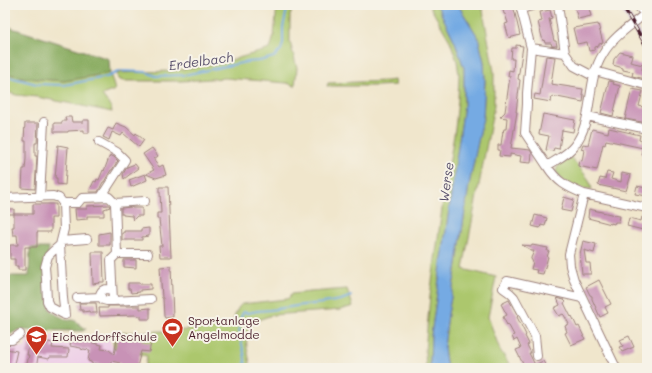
<svg xmlns="http://www.w3.org/2000/svg" width="652" height="373" font-family="Mali,sans-serif">
<rect width="100%" height="100%" fill="#f7f3e8"/>
<filter id="ink" filterUnits="userSpaceOnUse"><feTurbulence type="fractalNoise" baseFrequency=".025" numOctaves="2"/><feDisplacementMap in="SourceGraphic" scale="8" xChannelSelector="R" yChannelSelector="G"/><feConvolveMatrix kernelMatrix="1 2 1 2 8 2 1 2 1" color-interpolation-filters="sRGB"/></filter>
<filter id="wash" filterUnits="userSpaceOnUse"><feTurbulence type="fractalNoise" baseFrequency=".012" numOctaves="4" result="noise"/><feDisplacementMap in="SourceGraphic" scale="16" xChannelSelector="R" yChannelSelector="G"/><feGaussianBlur stdDeviation="0.9" result="paint"/><feColorMatrix in="noise" values="0 0 0 0 0 0 0 0 0 0 0 0 0 0 0 0 0 1.4 0 .05"/><feComposite in="paint" operator="in"/></filter>
<g filter="url(#wash)">
<rect width="100%" height="100%" fill="#f0e6cc"/>
<path fill="#eed0e7" d="M27,334L89,337L94,334H106L114,349L117,351L113,368H5V345L25,348Z"/>
<path fill="#ccbed3" d="M618,5H624L647,43V54Z"/>
<path fill="#acc76d" stroke="#7b734c" d="M277,5H294L290,15V42L297,68L295,86L287,83L225,78L182,81H123L118,79L117,73L171,71L224,62L270,49L274,36Z
M429,5H437L455,42L464,68V105L431,335L430,363L431,368H426L425,351L430,296L444,194L455,129L458,100L459,75L457,61L450,41Z
M458,5H482L494,72V106L463,269L496,277L488,317L500,350L512,368H447L444,348L448,314L456,270L469,185L483,118L485,81L484,62L478,37Z
M5,73L26,78L64,81L110,73L115,90L102,95L111,107L112,112L37,97L16,95L5,91Z
M394,80L395,85L377,86H327L328,83L387,81Z
M568,157H571L586,176L589,180L592,189C582,189 571,186 562,180C560,178 558,174 556,172C557,165 562,161 568,157Z
M347,289L353,306L341,310L272,315L255,321L246,333L247,348L251,368H145L147,356L114,349L113,333L187,330V329L227,328L232,326C234,319 236,308 242,304L286,299L289,298L291,294L310,292Z"/>
<path fill="#89ac60" stroke="#6a6646" d="M5,25L15,29L109,59L110,73L64,81L26,78L5,73Z
M30,248H49L46,266L50,309L57,315L67,320H74L86,329L82,331L18,330L6,337L5,336V276H29Z"/>
<path fill="#75aae3" stroke="#606487" d="M437,5H458L478,37L484,62L485,81L483,118L469,185L456,270L448,314L444,348L447,368H431L430,363L431,335L464,105V68L455,42Z"/>
<g fill="none" stroke-linecap="round" stroke-linejoin="round">
<path stroke="#75aae3" stroke-width="2" d="M5,76L37,84L64,85L107,77L120,71L146,72L156,76L184,75L246,62L259,61L274,57L281,50L283,43V27L288,5
M246,368C245,362 245,355 243,349C240,334 236,328 243,312L248,313L257,311L270,310L303,305L323,303L341,300L351,296"/>
</g>
<g id="blocks">
<path fill="#c892b6" d="M507,5H513L520,35L509,38L505,24L508,23L505,14H504L502,6Z
M588,5L591,16L578,19L575,8Z
M550,10L552,18L549,19L554,41H556L557,46H552L551,43H545L544,40L543,41L538,22L542,21L540,12Z
M598,24L603,43L599,44V46L595,47V50L589,51L587,42L577,44L573,28Z
M516,45L523,46L518,79L520,80L516,112H517L511,148L530,150L532,153L531,163L520,162L521,156L510,154V157L499,156L500,150H498V145H501L503,131V132L504,129H506L507,118L500,117L505,112L510,76H508L509,70L513,71L514,59H511L512,48H516Z
M620,52L632,55L630,62L643,65L642,70L647,71L646,79L632,76L633,72L623,70V68L613,65L614,59Z
M546,56L555,57L551,84L583,89L582,95H584L583,102L552,96L551,102L534,99L535,94L540,95Z
M609,81L614,82L613,84L620,86L613,116L601,113Z
M632,89L643,91L639,106L647,108V123L625,119Z
M543,114L575,120L573,132L562,130L559,149L554,148L553,151L546,150L549,136L539,134Z
M65,117H71L72,122H83V120H89V133H84V130L68,131V132H54V123H62V121H66Z
M25,123H38L37,143H35V156H37L35,189L22,188L23,169H25L26,159V141H24Z
M116,123L126,127L135,135L136,133L144,140L139,147L123,133L121,136L112,132L109,140L103,137L108,128L113,130Z
M609,128L640,135L639,140L644,142L645,138H647V155L641,154L643,148L606,140L605,145L603,144L597,170L578,166L579,160L582,161L584,150L581,149L583,144L588,145L592,129L608,133Z
M58,145L68,147L65,185L57,184V178H55Z
M152,148L158,156L154,159L159,167L163,165L166,175L156,178L146,174L154,170L143,154Z
M110,155L114,157L118,161L117,162L112,170H111L104,182H103L98,192H89L94,181L96,182L97,179L99,180L103,170L104,171Z
M135,164L138,168L124,179L123,174L127,167Z
M607,172L613,173L611,179L621,182L622,173L631,175L626,191L598,185L600,178L605,179Z
M145,174L147,180L131,187L129,180Z
M637,186L646,188L645,191H647V196L635,194Z
M159,187H168L171,257H160L159,246H162L159,219H157V213H161L160,192H159Z
M564,197L574,200L571,212L561,210Z
M33,204H56V218H51V232H37V247H25V270H18V266H15V259H10V245H18L17,235H13L12,227H14V214H5V209H14V214H33Z
M109,205L110,207L104,209V216H87V219L76,220L75,209H87V206Z
M132,207V208H142V216H137L133,220L132,216L123,215V214H121V208Z
M589,209L619,216H620L619,222H615L614,224L611,223V224L588,218Z
M535,215L547,218L545,226L541,225L540,228L532,226Z
M642,217L647,218V231L627,226L629,218L641,221Z
M149,228V236L142,237V240H122V233H124V231H141V229Z
M110,232V245H99V234Z
M583,241L596,244L594,253L584,250L586,263H590L591,274H582L580,254Z
M522,245L532,246V245L548,248L547,251H549L547,257H548L543,274L536,273L537,270L531,269L533,262L531,259V258L534,251H531V250Z
M92,252H103L104,282H100L99,283L93,284Z
M124,260H136V268L124,267Z
M171,266L173,317L165,318L164,316L163,298H162L160,267Z
M599,280L611,304L605,307L608,313L600,317L592,299V296L590,295L586,287Z
M128,283H140V284H151V289L140,290V292L131,293L130,289H128Z
M557,298L564,300L566,302L564,303L571,317L572,316L577,327L579,326L585,339L571,345L565,333L567,332L565,326L569,324L564,315L563,314L559,316L554,308L560,305Z
M509,300L518,316L517,317L526,335L525,336L529,344L527,345L531,353H529L535,365L543,361L547,368H525L516,350L521,348L517,339L514,341L512,336L514,335L508,324L507,325L503,317L507,315L501,304Z
M79,303H96L97,313H90V311L83,312V310H80Z
M108,306H140V309L150,308V319H141V316H138L136,315L100,316L99,308H108Z
M118,335L135,339L136,335L142,336L141,341L151,343L149,352L141,351L137,367L136,366L135,368H119L120,363L111,361L109,368L104,367V365L95,363L92,364L91,362L88,361L90,350L83,349L82,350L81,348L70,346L72,337L79,339V337L84,338L89,340V342L102,345L101,349L109,350L114,354Z
M31,336L37,337V339L53,343L52,348L69,349L68,357H50L49,359L38,357L36,368H26L29,355H27Z
M629,336L634,347L622,352L619,347L623,346L620,340Z
M6,349L17,351L13,368H5V355Z"/>
</g>
</g>
<g filter="url(#ink)">
<use href="#blocks" fill-opacity="0" stroke="#9d827c" stroke-width="1"/>
<g fill="none" stroke-linecap="round" stroke-linejoin="round">
<defs>
<path id="minor" d="M520,5L531,48L527,93V104L525,133L547,166
M558,5L565,53L574,66L593,76
M637,5L645,14L647,12
M521,9L536,5
M645,14C630,26 612,38 603,54C585,82 595,120 574,146C567,155 556,160 547,166C557,182 567,187 584,194L647,208
M531,48L565,53
M595,71L645,85L647,86
M587,116L647,129
M99,142L117,152L125,160L101,197
M584,194L569,254L570,266L574,280L616,368
M40,197L44,122
M5,198L53,196L59,198L63,203L64,229L60,245L63,298L65,315
M63,203H78L82,198L109,197L115,203L117,254L111,260L113,301L151,299
M115,203L145,201
M61,241L87,239
M60,245L53,251L48,256L45,267L46,279L47,301L50,307L65,315
M117,254H148
M112,289C107,289 101,288 100,295L103,300L107,301H113
M77,298L101,297
M5,340H12L20,334
M537,356L535,336L514,297L510,293L503,288L507,281L582,298"/>
</defs>
<use href="#minor" stroke="#9d827c" stroke-width="10"/>
<use href="#minor" stroke="#fff" stroke-width="8"/>
<defs>
<path id="rail" d="M622,5L647,47"/>
</defs>
<use href="#rail" stroke="#4a1f2b" stroke-width="3.5"/>
<use href="#rail" stroke="#f7f3e8" stroke-width="2" stroke-dasharray="6" stroke-linecap="butt"/>
</g>
</g>
<defs>
<symbol id="stadium-pin" viewBox="-11 -11 22 30"><path d="M0 17L-7.5 6A9.5 9.5 0 1 1 7.5 6Z" fill="#c8321e" stroke="#f7f3e8"/><path d="M0-5a6.5 5 0 1 0 0 10a6.5 5 0 1 0 0-10ZM-3.5-1.8h7v3.6h-7Z" fill="#fff"/></symbol>
<symbol id="school-pin" viewBox="-11 -11 22 30"><path d="M0 17L-7.5 6A9.5 9.5 0 1 1 7.5 6Z" fill="#c8321e" stroke="#f7f3e8"/><path d="M0-5L7-2L0 1L-7-2ZM-4 1L0 2.5L4 1V4Q0 6-4 4Z" fill="#fff"/></symbol>
</defs>
<g fill-rule="evenodd">
<use href="#stadium-pin" x="160" y="316" width="25" height="34"/>
<use href="#school-pin" x="24" y="324" width="25" height="34"/>
</g>
<g text-anchor="middle" stroke-width="4" stroke-linejoin="round" paint-order="stroke">
<g font-size="12" fill="#4a1f2b" stroke="#f7f3e8" text-anchor="start">
<text x="188" y="325">Sportanlage<tspan x="188" dy="14">Angelmodde</tspan></text>
<text x="52" y="341">Eichendorffschule</text>
</g>
<g font-size="13" font-style="italic" fill="#59506b" stroke="#f7f3e8">
<text transform="translate(201 61) rotate(-8)" y="5">Erdelbach</text>
<text transform="translate(446 182) rotate(-82)" y="5">Werse</text>
</g>
</g>
<rect width="652" height="373" fill="none" stroke="#f7f3e8" stroke-width="20"/>
</svg>
